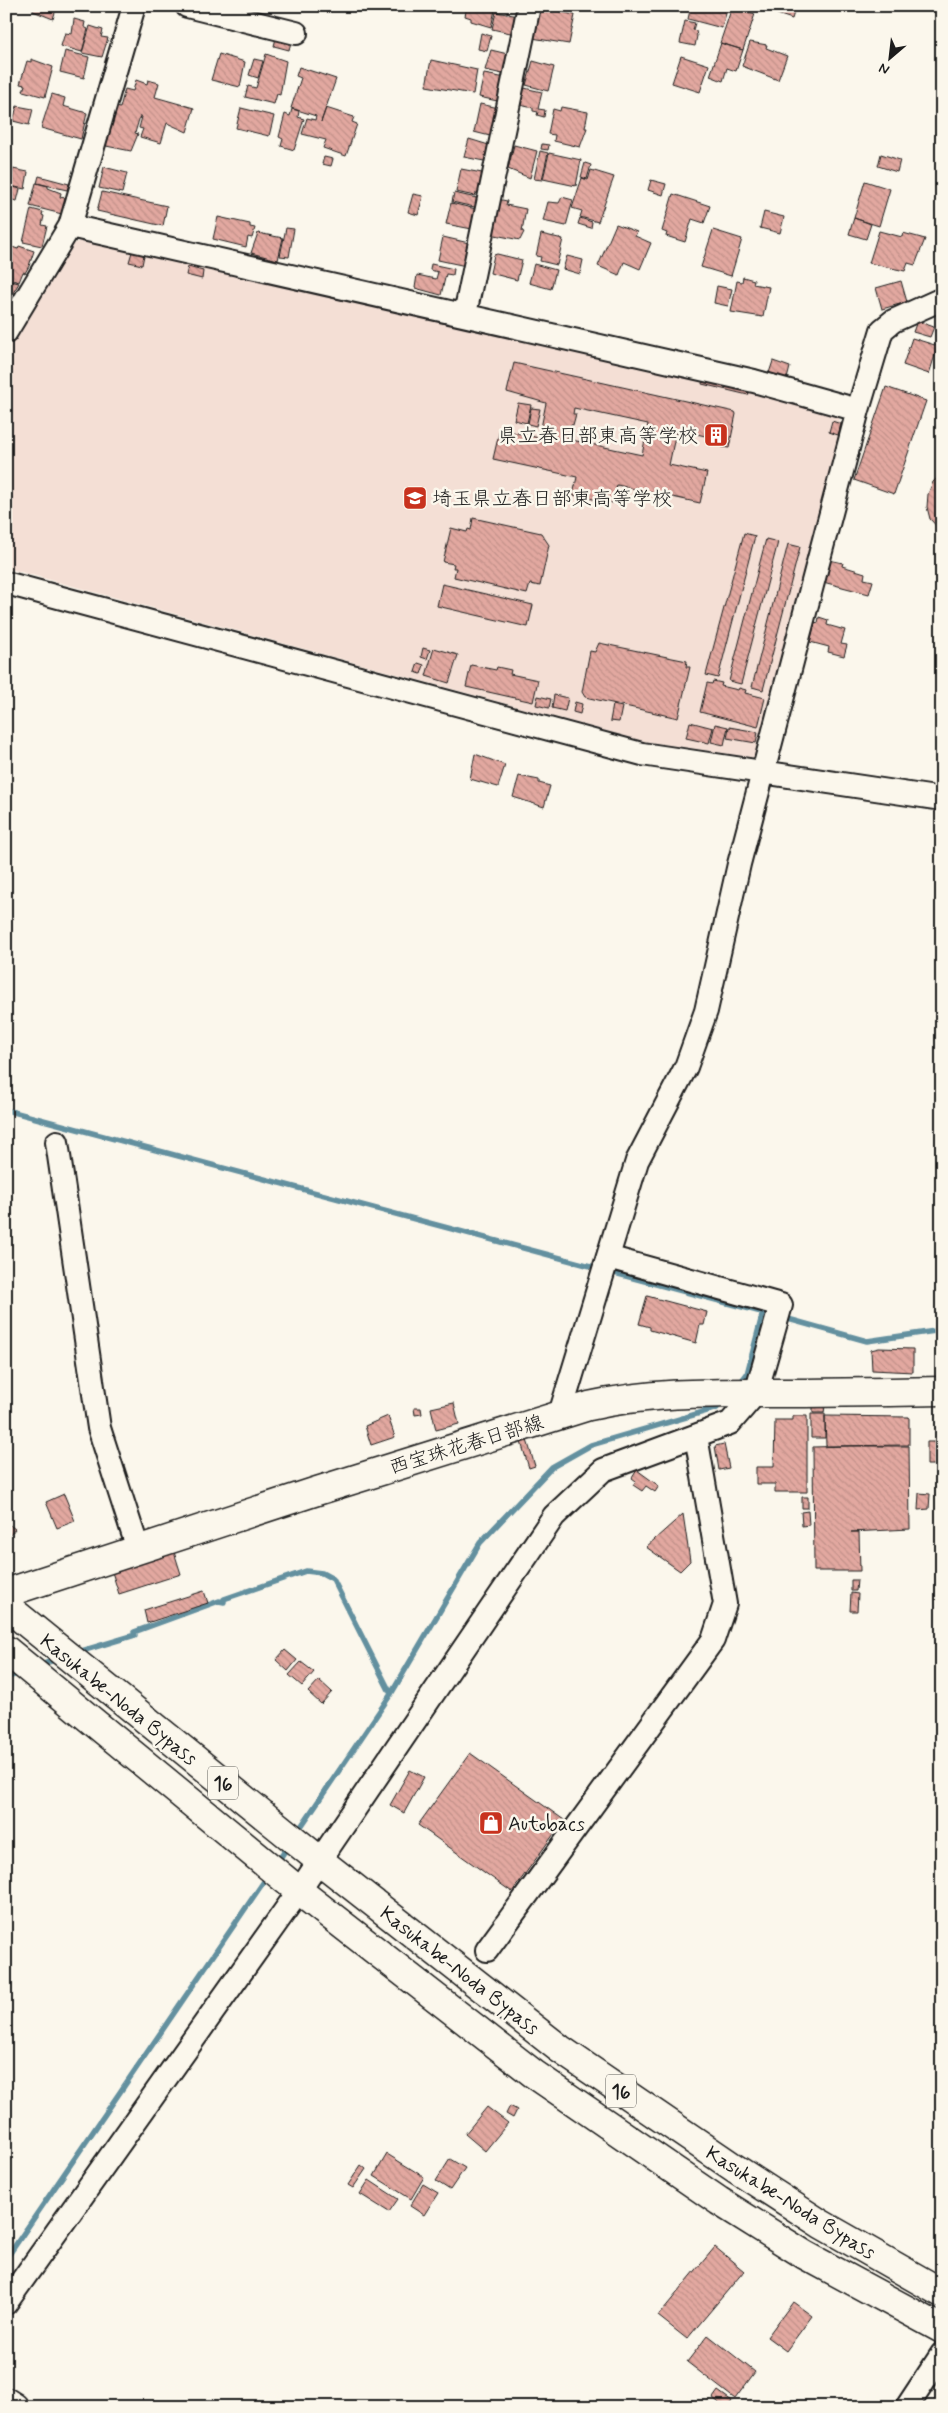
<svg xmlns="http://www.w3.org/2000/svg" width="948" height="2413" font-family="Mynerve,'Klee One',sans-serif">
<defs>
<pattern id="building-back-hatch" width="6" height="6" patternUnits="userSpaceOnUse" patternTransform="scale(1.25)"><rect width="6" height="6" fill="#e2a8a0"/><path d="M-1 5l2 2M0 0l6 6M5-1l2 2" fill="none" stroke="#c19089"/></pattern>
</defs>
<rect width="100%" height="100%" fill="#fbf7ec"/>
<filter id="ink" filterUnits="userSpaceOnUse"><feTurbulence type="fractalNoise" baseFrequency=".02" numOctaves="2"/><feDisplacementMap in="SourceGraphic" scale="10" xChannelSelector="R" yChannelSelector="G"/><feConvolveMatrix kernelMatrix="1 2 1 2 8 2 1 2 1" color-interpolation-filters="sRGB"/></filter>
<g filter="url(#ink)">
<path fill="#f4dfd5" d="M84,238L748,390L837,413L842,427L756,758L643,741L6,568V348L69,247Z"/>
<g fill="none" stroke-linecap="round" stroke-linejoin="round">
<path stroke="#64909f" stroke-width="5.5" d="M6,1110L598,1268
M607,1271L765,1313
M781,1317L867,1341L942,1330
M739,1384L747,1374L763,1312
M75,1653L135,1635L134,1632L219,1601L224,1602V1599L306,1571L322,1573L333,1579L391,1694
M38,1666L57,1659
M6,1678L20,1673
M296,1834L391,1694L480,1543L552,1467L591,1445L717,1408L722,1402
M277,1863L288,1846
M6,2259L269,1874"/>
</g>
<path fill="url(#building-back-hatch)" stroke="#1c1c1c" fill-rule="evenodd" d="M34,6H57L53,19L33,11Z
M120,6L115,11L99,7L100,6Z
M467,6H496L491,27L471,21V18L465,16Z
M544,6H555L557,11L575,15L569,44L532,38L538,11L543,12Z
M691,6H728L722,28L688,19Z
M732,7L755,14L743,50L720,43Z
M779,7L794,12L792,19L777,14Z
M496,12L519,16L515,34L492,29Z
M74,19L85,22L84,27L88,29L82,52L61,46L65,33L72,34Z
M685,21L695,23L693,30L696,31L697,36L695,46L680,43Z
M90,26L103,30L101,37L108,38L102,57L82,53Z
M481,33L491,36L487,51L478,49Z
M277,34L292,38L289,50L274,46Z
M750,42L767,45L766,48L787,56L778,80L742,66Z
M721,43L743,50L736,71L727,68L723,81L710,76Z
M491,50L512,55L507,75L485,70Z
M65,51L89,57L84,78L60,72Z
M219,54L245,62L240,87L211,80Z
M266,54L286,61L280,95L277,94L274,104L245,97L248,86L256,88Z
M681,56L709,65L700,92L672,83Z
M31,59L53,67L45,97L23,91L25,85L20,84L27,61L31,62Z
M254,59L263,61L258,78L249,75Z
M431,60L477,70L473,94L426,86Z
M533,61L554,67L548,91L526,85Z
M299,67L336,79L321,122L326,108L354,117L352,122L357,124L346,156L323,148L326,140L302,134L307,118L315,120L316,116L291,108L301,78L296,76Z
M484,74L506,78L502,102L479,97Z
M136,80L147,84L148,80L159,83L155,97L194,108L187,132L167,123L161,143L140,137L143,129L139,128L142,117L140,116L135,133L138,134L131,151L101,145L112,106L120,108L125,89L133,91Z
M524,88L542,92L538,109L545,110L544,117L537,115L538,112L533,111V108L520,105Z
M52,94L65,98L63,106L87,113L81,139L41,128Z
M480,104L499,108L494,137L474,132Z
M17,106L33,109L29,125L13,121Z
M561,107L588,112L585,128H587L580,147L554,141L555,135L548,134L553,109L560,111Z
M241,108L274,116L269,136L236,128Z
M292,109L299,111L298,117L304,119L294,150L281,146L283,139L279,137L285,114L290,116Z
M469,139L492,146L489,162L464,157Z
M542,144L549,145L548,150L541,149Z
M514,145L537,151L530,178L508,169Z
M540,151L548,153L542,180L534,179Z
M549,153L581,160L576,186L543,179Z
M881,154L900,160L897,172L878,166Z
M324,157L333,159L331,166L322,164Z
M585,163L591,165L587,179L581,177Z
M104,167L127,173L122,193L99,188Z
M13,169L28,172L25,189L10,186Z
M461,169L482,173L481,175H485L481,194L476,193L475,196L456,192Z
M591,170L614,177L598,222L580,217L582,211L572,208L582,178L588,180Z
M39,176L69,184L67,190L37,183Z
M651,180L666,184L663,195L648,190Z
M865,181L890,189L879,226L854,218Z
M36,183L48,186V188L61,193L60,197L66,198L62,214L30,206Z
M11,186L20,189L17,201L8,199Z
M102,192L167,206L163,226L97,211Z
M454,193L481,199L479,208L452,202Z
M413,194L423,196L418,215L408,212Z
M673,194L710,206L704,223L692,219L685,242L666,236L667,233L662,231Z
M562,197L573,200L566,226L543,221L548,202L559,203Z
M497,199L507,201L506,205L526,209L522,231L524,232L520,240L490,234Z
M451,203L476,209L472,229L446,224Z
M31,209L43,212L42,215L44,216L42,225L47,226L42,246L23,242Z
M764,212L784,217L780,233L760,228Z
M218,217L250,224V227L255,228L252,238L248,237L246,247L213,239Z
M580,218L592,222L591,228L578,224Z
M854,218L871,224L866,239L849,234Z
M616,224L637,232L635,236L651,243L640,269L624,262L619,275L598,266Z
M286,228L294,229L289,257L280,256Z
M713,230L742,239L731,276L701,267Z
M879,231L902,237L903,233L925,239L915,265L908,263L905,271L869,263Z
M258,233L283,238L278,260L251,253Z
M541,234L563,239L557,265L540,261L541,257L536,256Z
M443,237L469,243L466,266L438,260Z
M9,246L18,249L19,246L34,251L29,266L25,273L23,272L19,282L6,278V254Z
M132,252L144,255L142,265L129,262Z
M497,254L522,260L517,280L490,273L494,255Z
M567,256L583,260L580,274L563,269Z
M431,264L454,269L453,275L446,274L441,295L415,288L417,275L436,279L438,272L430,270Z
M534,264L556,270L551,289L529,283Z
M188,267L203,271L202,279L186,275Z
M743,277L754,280L753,284L769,287L763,317L731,312L737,281L742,282Z
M6,280L19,283L13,293L6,291Z
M901,281L907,302L882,309L876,288Z
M717,286L732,289L728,306L714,303Z
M917,321L934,327L930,337L913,332Z
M912,338L938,346L929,374L903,365Z
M773,361L790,367L787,379L769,373Z
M514,363L735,412L736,414L729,448L722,447L723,440L679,430V433L676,432L669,465L707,473L700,503L617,485L613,503L573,495L577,477L493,459L500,429L539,438L546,403L507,392ZM574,408L648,424L642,455L567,439L570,425H573L576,414H573Z
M703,379L750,389L748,395L702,384Z
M886,387L926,401L894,494L854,480Z
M518,403L531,405L527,423L514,420Z
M531,408L540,409L536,426L528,424Z
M832,421L841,424L838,435L829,432Z
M942,473V532L930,519L927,507L928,494L933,482Z
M473,518L541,533L549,545L540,586L530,584L527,594L454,577L456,568H453L454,564L443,562L451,528L467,532L468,529L471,530Z
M744,533L755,536L718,678L706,675Z
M766,539L778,542L741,684L729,681Z
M788,544L800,547L763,690L752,687Z
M829,560L843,563L842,566L865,573L864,579L873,581L869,594L823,582Z
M442,584L533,605L528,627L437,606Z
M819,617L828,620L827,625L845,630L841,644L847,645L844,656L828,652L829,647L810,642L815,622L818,623Z
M599,643L687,661L686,667H690L678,718L585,697L582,692L590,651L595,652Z
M423,648L430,650L427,659L421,657Z
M434,648L458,655L449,683L426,676Z
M418,663L424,665L421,674L415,672Z
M471,665L496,670L497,667L511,670L510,674L538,680L533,702L466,687Z
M713,681L722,683L721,686L738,690L739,688L746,690L745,693L765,698L758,727L700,712L707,683L712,684Z
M554,695L568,698L565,711L552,708Z
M538,696L551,699L549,708L536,705Z
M575,702L582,704L580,714L573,712Z
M613,705L622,707L619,722L610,721Z
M690,722L713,728L709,743L686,738Z
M715,724L728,727L724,745L711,742Z
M729,727L758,732L756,743L727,738Z
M475,754L505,765L498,787L470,779Z
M519,776L539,780V783L550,786L544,807L513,797Z
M647,1296L707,1312L704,1325H700L696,1343L650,1330V1327L639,1324Z
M879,1348L913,1349V1372L872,1370L871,1350Z
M454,1403L459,1424L436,1430L431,1408Z
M813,1406H825L824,1413H813Z
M414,1408H421L422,1414L415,1415Z
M811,1414H825V1438H811Z
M388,1416L395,1437L371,1445L365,1426Z
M793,1416H807V1492H775V1484H756V1467H774L775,1420H793Z
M825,1416L909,1417V1445L826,1446Z
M527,1440L535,1466L529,1468L521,1442Z
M927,1442H942V1465H927Z
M724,1444L729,1468L719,1470L715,1446Z
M850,1446H909L910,1529L851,1532H859L860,1571H814L813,1447Z
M637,1470L659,1486L655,1492L646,1486L642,1491L633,1485L636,1481L632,1478Z
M919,1493L930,1494L929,1509L918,1510Z
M64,1494L75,1521L57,1528L46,1502Z
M802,1497H808V1508H802Z
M808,1511L809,1525L802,1526L801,1512Z
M683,1514L690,1561L680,1571L646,1547Z
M6,1522L15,1529L6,1540Z
M174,1552L181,1574L119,1594L112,1572Z
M851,1580H857L856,1591H851Z
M204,1591L208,1603L147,1623L144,1610Z
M851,1593L858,1594L857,1611H850Z
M285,1650L297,1660L288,1671L276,1660Z
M301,1662L314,1672L302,1686L289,1675Z
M319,1680L332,1692L321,1704L308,1692Z
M470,1753L564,1820L512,1892L418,1825Z
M410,1770L424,1777L404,1813L390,1805Z
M510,2106L517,2110L513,2118L506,2114Z
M487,2107L508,2123L485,2151L465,2134Z
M387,2154L424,2177L411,2199L374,2176Z
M450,2159L465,2168L450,2190L436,2181Z
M361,2165L366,2169L353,2188L348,2185Z
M369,2180L398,2199L389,2212L360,2194Z
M423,2184L438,2193L424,2215L410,2206Z
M715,2247L744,2271L687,2339L658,2316Z
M793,2302L812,2316L786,2351L767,2337Z
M708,2335L755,2372L735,2399L687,2362Z
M718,2391L732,2401L728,2407H724L713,2398Z"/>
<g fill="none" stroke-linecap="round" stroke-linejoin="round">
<defs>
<path id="street" d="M187,6L296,33
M70,226L754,381L858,410
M465,314L529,6
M6,332L70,226L134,6
M6,583L642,754L942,799
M57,1142L99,1428L138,1549
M560,1414L637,1161L686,1067L706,1011L739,864L858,410L882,330L893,321L942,299
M487,1950L713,1640L725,1604L696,1436
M6,2303L299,1891L554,1516L603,1470L730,1423L756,1393L781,1305L608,1257
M907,2407L942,2354"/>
<path id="secondary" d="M6,1593L317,1491L589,1406C652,1392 711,1393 774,1393C830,1393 886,1392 942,1391
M6,2402L14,2407"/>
<path id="highway" d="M6,1606L319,1860L560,2049L736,2169L821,2224L942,2293
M6,1650L299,1891L534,2074L719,2201L805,2255L942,2329"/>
</defs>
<use href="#street" stroke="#1c1c1c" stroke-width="26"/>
<use href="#secondary" stroke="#1c1c1c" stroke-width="31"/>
<use href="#highway" stroke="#1c1c1c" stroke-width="31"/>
<use href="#street" stroke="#fbf7ec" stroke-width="22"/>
<use href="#secondary" stroke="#fbf7ec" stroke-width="28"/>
<use href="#highway" stroke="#fbf7ec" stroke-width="28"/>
</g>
</g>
<defs>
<symbol id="building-square" viewBox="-11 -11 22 22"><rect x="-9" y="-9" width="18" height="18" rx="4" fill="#c8321e" stroke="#fbf7ec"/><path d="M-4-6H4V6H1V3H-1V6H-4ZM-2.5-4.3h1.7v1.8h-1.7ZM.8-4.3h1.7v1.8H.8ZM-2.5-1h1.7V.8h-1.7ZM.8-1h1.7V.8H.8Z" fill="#fff"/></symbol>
<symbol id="school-square" viewBox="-11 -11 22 22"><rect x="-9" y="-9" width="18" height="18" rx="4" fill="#c8321e" stroke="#fbf7ec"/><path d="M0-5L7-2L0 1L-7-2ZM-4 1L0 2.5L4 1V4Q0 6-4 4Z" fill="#fff"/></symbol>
<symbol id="shop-square" viewBox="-11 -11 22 22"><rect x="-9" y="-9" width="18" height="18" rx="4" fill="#c8321e" stroke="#fbf7ec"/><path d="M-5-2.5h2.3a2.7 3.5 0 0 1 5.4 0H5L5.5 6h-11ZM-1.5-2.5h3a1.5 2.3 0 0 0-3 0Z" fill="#fff"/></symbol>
</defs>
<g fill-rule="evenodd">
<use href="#building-square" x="702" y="421" width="28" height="28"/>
<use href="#school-square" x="401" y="484" width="28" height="28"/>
<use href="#shop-square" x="477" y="1809" width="28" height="28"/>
</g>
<g text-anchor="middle" stroke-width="5" stroke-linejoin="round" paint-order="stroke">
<g fill="#fbf7ec" stroke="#5f5e5a" stroke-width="1">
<rect x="208" y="1766.5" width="30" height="33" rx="4"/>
<rect x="606" y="2074.5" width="30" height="33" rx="4"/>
</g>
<g font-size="19" font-weight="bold" fill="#1c1c1c">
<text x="223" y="1790">16</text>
<text x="621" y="2098">16</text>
</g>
<g font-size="20" fill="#1c1c1c" stroke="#fbf7ec" text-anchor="start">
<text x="698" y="442" text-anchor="end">県立春日部東高等学校</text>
<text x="432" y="505">埼玉県立春日部東高等学校</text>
<text x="508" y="1830">Autobacs</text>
</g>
<g font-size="20" fill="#1c1c1c" stroke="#fbf7ec">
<text transform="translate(466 1444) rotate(-17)" y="7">西宝珠花春日部線</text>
<text transform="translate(119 1699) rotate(39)" y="7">Kasukabe-Noda Bypass</text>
<text transform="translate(460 1970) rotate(38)" y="7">Kasukabe-Noda Bypass</text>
<text transform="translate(791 2202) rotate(32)" y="7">Kasukabe-Noda Bypass</text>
</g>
</g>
<rect width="948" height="2413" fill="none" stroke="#fbf7ec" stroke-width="25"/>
<rect x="12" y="12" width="923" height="2388" fill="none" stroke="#1c1c1c" stroke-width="2" filter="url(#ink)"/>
<g transform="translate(890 58) rotate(208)" stroke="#fbf7ec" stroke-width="4" paint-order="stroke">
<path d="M0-4L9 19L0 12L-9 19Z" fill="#1c1c1c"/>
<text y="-8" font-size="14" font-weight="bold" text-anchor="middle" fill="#1c1c1c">N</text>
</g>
</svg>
